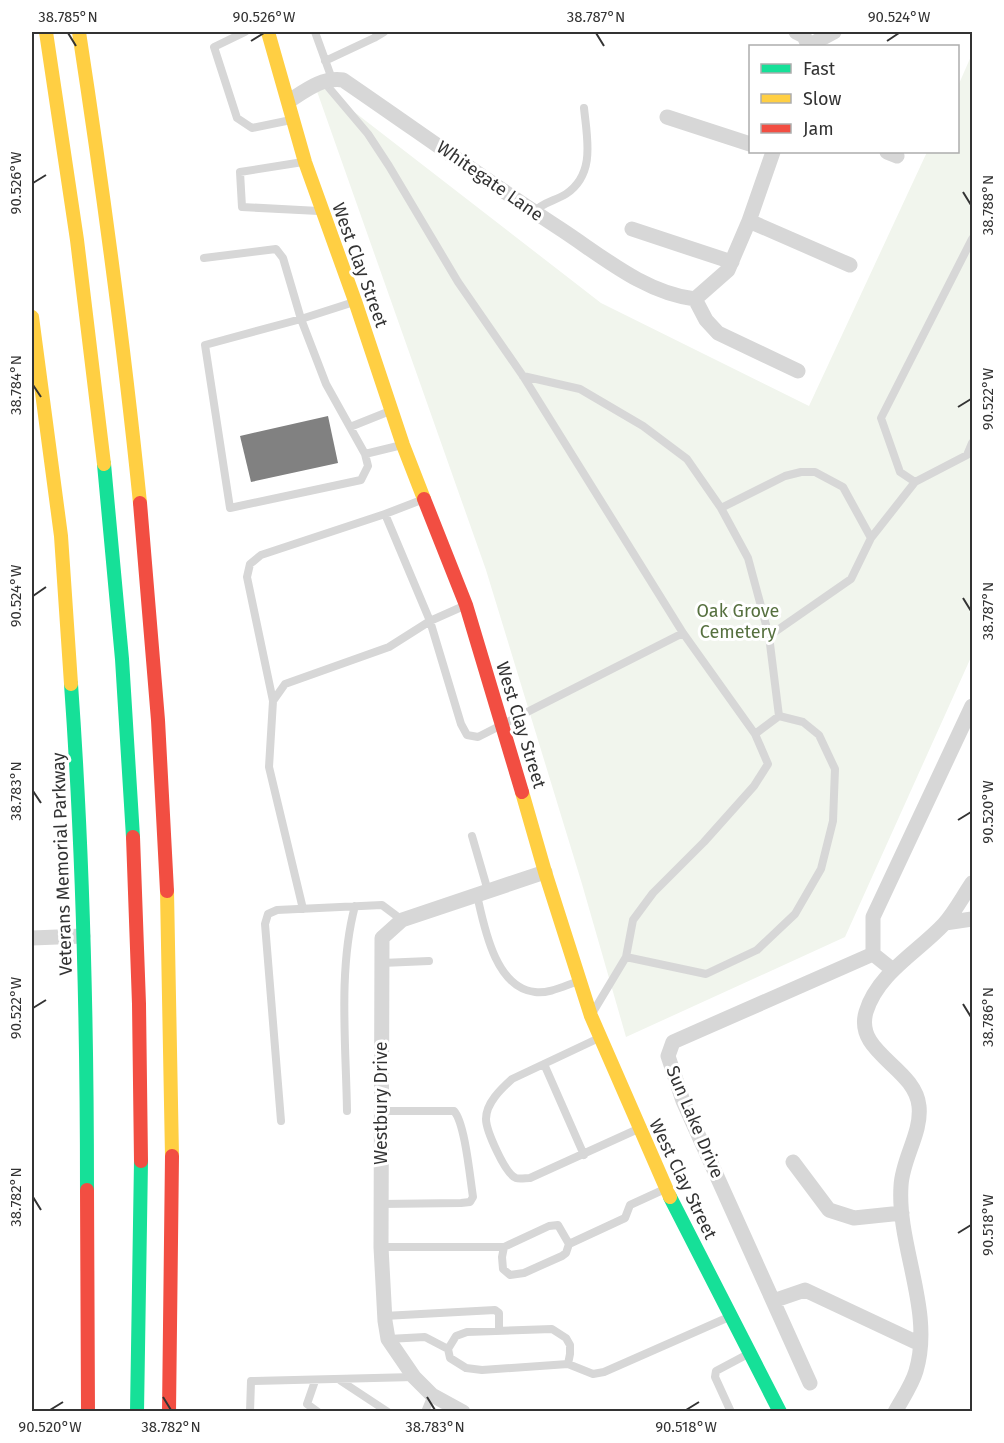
<svg xmlns="http://www.w3.org/2000/svg" width="1004" height="1443" font-family="'Fira Sans',sans-serif">
<rect width="100%" height="100%" fill="#fff"/>
<path fill="#f1f5ed" d="M972,54V655L845,937L626,1037L582,884L486,570L313,80L601,303L809,406L927,152H958V86Z"/>
<path fill="#818181" d="M328,416L338,463L251,482L240,436Z"/>
<g fill="none" stroke-linecap="round" stroke-linejoin="round">
<path stroke="#d7d7d7" stroke-width="8" d="M245,32L214,47L237,118L252,128L291,120
M315,32L332,79
M325,61L374,38L384,32
M324,82L368,134L389,166L458,282L523,376L683,633
M303,162L240,172L242,207L319,211
M534,212C543,202 555,201 566,194C596,174 587,138 584,108
M204,258L276,249L283,258L301,319L354,302
M523,376L580,389L643,426L687,459L721,508L748,558L769,636
M350,427L390,411
M365,454L326,384L301,319L205,345L230,508L361,480L368,466L365,454L402,445
M915,482L900,472L881,418L972,239
M721,508L785,476L801,472H815L843,487L871,538
M385,514L430,621L461,724L467,735L478,737L683,633L755,734L779,716L769,636L851,579L871,538L915,482L967,455L972,443
M273,701L247,577L250,564L261,555L385,514L424,499
M472,836L488,891
M477,895C484,926 495,988 535,992C549,994 566,985 579,981
M303,909L269,767L273,701L285,684L389,647L430,621L466,605
M626,957L706,974L757,950L795,914L821,869L833,821L835,769L819,735L803,722L779,716
M382,963L429,961
M593,1012L626,957L633,920L653,893L704,842L754,786L768,764L755,734
M599,1038L512,1079C501,1089 486,1103 486,1119C486,1130 505,1174 516,1178C519,1179 526,1178 530,1178L638,1129
M544,1064L584,1155
M347,1111C346,1046 338,969 355,906
M281,1121L265,924L268,914L277,910L382,905L402,920
M381,1204L461,1203L470,1202L473,1197C470,1178 465,1123 454,1111H381
M381,1247H504L549,1226L558,1225L569,1244
M504,1247L502,1257L503,1269L510,1275L524,1273L562,1256L566,1253L569,1244L625,1218L630,1205L665,1189
M384,1316L495,1310L499,1313V1331
M388,1339L425,1337L448,1349L450,1358L466,1368L482,1370L568,1364L593,1374L604,1372L729,1317
M448,1349L456,1336L467,1332L552,1329L566,1338L570,1345V1354L568,1364
M315,1381L307,1404L318,1412
M341,1381L388,1412
M250,1412L251,1381L414,1377
M425,1412L432,1395
M731,1412L715,1377L716,1371L748,1354"/>
<path stroke="#d7d7d7" stroke-width="15" d="M796,32L804,36L808,45
M808,46L834,32
M289,101C306,90 322,77 343,80C416,130 488,182 562,230C603,257 645,293 695,299L728,270L749,221L773,152
M667,117L750,144
M887,152L897,156
M749,221L850,265
M632,229L732,262
M695,299L706,320L718,333L798,371
M945,923L972,919
M32,938L83,936
M893,970L873,954V917L972,706
M793,1162L829,1210L854,1218L902,1213
M773,1301L805,1290L920,1344
M810,1383L683,1101L668,1056L673,1042L873,954
M463,1412L432,1395L414,1377L388,1339L385,1321L381,1247L382,938L402,920L545,872
M895,1412C902,1399 912,1385 916,1371C934,1311 897,1246 901,1186C902,1159 922,1133 919,1106C915,1067 854,1053 866,1012C878,973 918,952 944,924C955,912 963,896 972,883"/>
<path stroke="#16e098" stroke-width="14" d="M104,464L122,659L133,837
M71,684C83,852 87,1021 87,1190
M670,1197L780,1412
M137,1412L141,1161"/>
<path stroke="#ffcf43" stroke-width="14" d="M46,32L77,240L104,464
M79,32C103,189 124,345 140,503
M268,32L305,162L355,301L403,445L424,499
M32,317L61,536L71,684
M522,792L545,872L591,1016L670,1197
M167,891L172,1156"/>
<path stroke="#f24e42" stroke-width="14" d="M424,499L466,605L522,792
M140,503L158,720L167,891
M133,837L139,1004L141,1161
M87,1190L88,1412
M169,1412L172,1156"/>
</g>
<path fill="none" stroke="#333" stroke-width="2" d="M68,33L76,46M596,33L604,46M251,41L264,33M887,41L899,33M33,183L46,175M963,192L971,205M33,385L41,397M958,407L971,399M33,596L46,587M963,598L971,611M33,791L41,803M958,820L971,812M963,1004L971,1017M33,1008L46,1000M33,1197L41,1210M958,1233L971,1225M163,1397L171,1410M427,1397L435,1410M50,1410L63,1402M686,1410L699,1402"/>
<g text-anchor="middle" stroke-width="6" stroke-linejoin="round" paint-order="stroke">
<g font-size="18" fill="#333" stroke="#fff">
<text transform="translate(490 181) rotate(35)" y="6">Whitegate Lane</text>
<text transform="translate(360 265) rotate(70)" y="6">West Clay Street</text>
<text transform="translate(521 725) rotate(73)" y="6">West Clay Street</text>
<text transform="translate(62 864) rotate(-92)" y="6">Veterans Memorial Parkway</text>
<text transform="translate(381 1103) rotate(-90)" y="6">Westbury Drive</text>
<text transform="translate(695 1122) rotate(67)" y="6">Sun Lake Drive</text>
<text transform="translate(683 1179) rotate(64)" y="6">West Clay Street</text>
</g>
<g font-size="18" fill="#56703f" stroke="#fff">
<text x="738" y="617">Oak Grove<tspan x="738" dy="21">Cemetery</tspan></text>
</g>
</g>
<rect width="1004" height="1443" fill="none" stroke="#ffffff" stroke-width="66"/>
<rect x="749" y="45" width="210" height="108" fill="#ffffff" stroke="#adadad" stroke-width="1.5"/>
<rect x="761" y="64" width="30" height="9" fill="#16e098" stroke="#adadad" stroke-width="1.5"/>
<text x="803" y="75" font-size="18" fill="#333333">Fast</text>
<rect x="761" y="94" width="30" height="9" fill="#ffcf43" stroke="#adadad" stroke-width="1.5"/>
<text x="803" y="105" font-size="18" fill="#333333">Slow</text>
<rect x="761" y="124" width="30" height="9" fill="#f24e42" stroke="#adadad" stroke-width="1.5"/>
<text x="803" y="135" font-size="18" fill="#333333">Jam</text>
<rect x="33" y="33" width="938" height="1377" fill="none" stroke="#333" stroke-width="2"/>
<g font-size="15" text-anchor="middle" fill="#333">
<text x="68" y="22">38.785°N</text>
<text x="264" y="22">90.526°W</text>
<text x="596" y="22">38.787°N</text>
<text x="899" y="22">90.524°W</text>
<text transform="translate(16 183) rotate(-90)" y="5">90.526°W</text>
<text transform="translate(988 205) rotate(-90)" y="5">38.788°N</text>
<text transform="translate(16 385) rotate(-90)" y="5">38.784°N</text>
<text transform="translate(988 399) rotate(-90)" y="5">90.522°W</text>
<text transform="translate(16 596) rotate(-90)" y="5">90.524°W</text>
<text transform="translate(988 611) rotate(-90)" y="5">38.787°N</text>
<text transform="translate(16 791) rotate(-90)" y="5">38.783°N</text>
<text transform="translate(988 812) rotate(-90)" y="5">90.520°W</text>
<text transform="translate(16 1008) rotate(-90)" y="5">90.522°W</text>
<text transform="translate(988 1017) rotate(-90)" y="5">38.786°N</text>
<text transform="translate(16 1197) rotate(-90)" y="5">38.782°N</text>
<text transform="translate(988 1225) rotate(-90)" y="5">90.518°W</text>
<text x="50" y="1432">90.520°W</text>
<text x="171" y="1432">38.782°N</text>
<text x="435" y="1432">38.783°N</text>
<text x="686" y="1432">90.518°W</text>
</g>
</svg>
